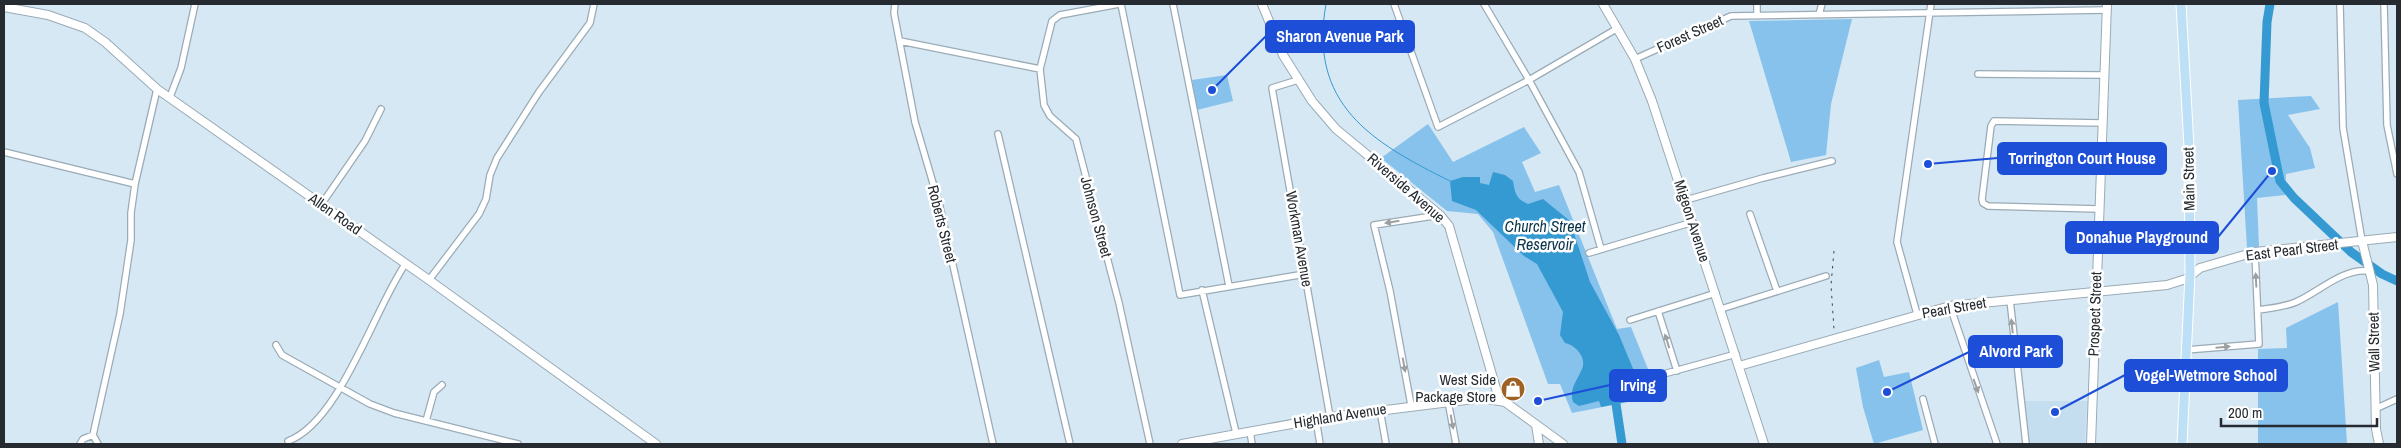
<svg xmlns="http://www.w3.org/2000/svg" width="2401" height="448" font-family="'Archivo Narrow',sans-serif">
<rect width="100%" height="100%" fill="#d6e8f4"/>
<path fill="#c5deef" d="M2023,401H2087L2085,444H2030Z"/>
<path fill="#86c2eb" d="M1852,19L1831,104L1826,155L1791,162L1749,21Z
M1227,75L1233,101L1197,110L1192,80Z
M2311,96L2320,109L2288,115L2310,148L2315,168L2286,174L2285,195L2257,198L2259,247L2247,248L2238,100Z
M1428,124L1453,162L1524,127L1541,153L1522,162L1535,192L1559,185L1617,329L1631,327L1659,396L1572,413L1560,384H1548L1493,232L1478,214L1447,211L1381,158Z
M2338,302L2347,444H2258V349L2287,348L2286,328Z
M1879,360L1884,377L1909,372L1923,430L1874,444L1863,407L1856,368Z"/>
<path fill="#3599d2" d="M1493,172L1505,175L1513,181C1515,193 1516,199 1528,204L1543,199L1570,221L1590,282L1619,335L1634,371V386L1625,396L1626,402L1601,407L1599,401L1579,406L1573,402C1569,388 1577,381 1582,369C1587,358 1576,345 1565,343L1560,335L1563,312L1537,264L1524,256L1476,210L1452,201L1450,181L1463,177H1480V183L1489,185Z"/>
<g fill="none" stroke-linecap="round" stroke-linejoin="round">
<path stroke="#3599d2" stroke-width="1" d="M1326,4C1308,104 1371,142 1450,181
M4,442L6,444"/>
<path stroke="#3599d2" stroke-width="9" d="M2270,4L2267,22L2264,103L2280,181L2294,198L2351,252L2382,274L2397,281
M1616,404L1622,444"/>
<defs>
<path id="street" d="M895,4L894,13L915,122L940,207L993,444
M1119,4L1060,15L1052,21L1040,69L1044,105L1050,116L1076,139L1119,303L1150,444
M1121,4L1180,295L1305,274
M1173,4L1229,286
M1394,4L1438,127L1529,80L1618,28
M1484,4L1529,80L1579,172L1601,249
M2340,4L2343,128L2362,241
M2384,4L2387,125L2397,174
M1819,14L1822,4
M1757,15V4
M900,41L1040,69
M1635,59L1731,16L2106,10
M1978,74L2103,75
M1298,80L1272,88L1330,417
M170,97L181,68L195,4
M998,134L1070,444
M4,152L135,184
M1686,200L1763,178L1832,161
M321,205L365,141L381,109
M2099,209L1988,206L1983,203L1982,199L1991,126L1994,121L2102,123
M1750,214L1777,291
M1589,253L1693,222
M429,280L479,214L486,199L490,175L497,158L539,92L590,23L594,4
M1202,290L1236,433
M2010,300L2026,444
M1950,306L1997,444
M1721,309L1826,276
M2258,310C2270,308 2285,307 2296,302C2319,292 2342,268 2369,271
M1658,311L1677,371
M1917,314L1897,242L1931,4
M1630,320L1716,293
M276,345L282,355L370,404L394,413L518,444
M2186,350L2259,344L2255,252
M1660,375L1736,354
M1923,399L1935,444
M1448,401L1456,444
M1411,405L1390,291L1374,225L1440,215
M2375,409L2397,399
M1380,410L1386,444
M1316,419L1320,444
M426,421L434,392L442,385
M1250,431L1252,444
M288,441C340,422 374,309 406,263
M80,444L83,439L93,435
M98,444L93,435L120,314L131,240V213L135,184L157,89"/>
<path id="secondary" d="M1262,4L1283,55L1312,101L1336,129L1440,215L1449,226L1499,399
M1603,4L1635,59L1652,101L1764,444
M4,7L48,15L85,28L105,42L157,89L429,280L656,444
M2362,241L2373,285L2376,429L2379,444
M1739,366L1950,306L2167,285L2186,279L2200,268L2255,252L2397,237
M1536,425L1539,444
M1182,444L1330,417L1482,398L1505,402L1563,444
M2091,444L2107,4"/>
<path id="primary" d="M2181,4L2189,147L2190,274L2182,444"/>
</defs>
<use href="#street" stroke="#9aabb6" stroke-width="8"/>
<use href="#secondary" stroke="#9aabb6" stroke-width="10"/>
<use href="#primary" stroke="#fff" stroke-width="11"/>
<use href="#street" stroke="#fff" stroke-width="5.5"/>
<use href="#secondary" stroke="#fff" stroke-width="8"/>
<use href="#primary" stroke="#bee0f7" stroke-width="9"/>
<path stroke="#3b4248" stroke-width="1" stroke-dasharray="2.5 5" stroke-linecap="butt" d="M1834,251L1831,285L1834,329"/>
</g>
<defs><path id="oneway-solid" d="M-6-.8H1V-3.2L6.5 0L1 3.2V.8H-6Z" transform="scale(1.25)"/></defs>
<g fill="#9da0a2">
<use href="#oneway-solid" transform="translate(1392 222) rotate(171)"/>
<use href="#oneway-solid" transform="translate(2256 280) rotate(-93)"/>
<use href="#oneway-solid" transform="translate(2012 326) rotate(-96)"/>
<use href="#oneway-solid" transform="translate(1667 341) rotate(-108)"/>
<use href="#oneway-solid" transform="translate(2223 347) rotate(-5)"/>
<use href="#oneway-solid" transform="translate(1404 365) rotate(80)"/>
<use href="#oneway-solid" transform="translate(1976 386) rotate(70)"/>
<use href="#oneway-solid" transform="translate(1452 422) rotate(80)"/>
</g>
<defs>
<symbol id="shop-disc" viewBox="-11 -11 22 22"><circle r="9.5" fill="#9e6225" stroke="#fff"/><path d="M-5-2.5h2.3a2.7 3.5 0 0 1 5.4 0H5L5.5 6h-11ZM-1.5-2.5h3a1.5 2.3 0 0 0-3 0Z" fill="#fff"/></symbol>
</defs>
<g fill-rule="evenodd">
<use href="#shop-disc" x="1499" y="375" width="28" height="28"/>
</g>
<g text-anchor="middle" stroke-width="5" stroke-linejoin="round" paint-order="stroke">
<g font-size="15" fill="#252b30" stroke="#fff">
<text transform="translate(1690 34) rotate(-24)" y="5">Forest Street</text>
<text transform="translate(2189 179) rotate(-91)" y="5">Main Street</text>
<text transform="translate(1406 188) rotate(41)" y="5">Riverside Avenue</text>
<text transform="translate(335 214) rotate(35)" y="5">Allen Road</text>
<text transform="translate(1096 217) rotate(75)" y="5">Johnson Street</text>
<text transform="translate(1692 221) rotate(72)" y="5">Migeon Avenue</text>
<text transform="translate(942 224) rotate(76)" y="5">Roberts Street</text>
<text transform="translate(1299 239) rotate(80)" y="5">Workman Avenue</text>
<text transform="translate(2292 250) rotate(-7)" y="5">East Pearl Street</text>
<text transform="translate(1954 308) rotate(-10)" y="5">Pearl Street</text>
<text transform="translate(2095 314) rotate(-88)" y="5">Prospect Street</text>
<text transform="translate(2374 342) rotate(-91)" y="5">Wall Street</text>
<text transform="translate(1340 416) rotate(-9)" y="5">Highland Avenue</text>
</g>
<g font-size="15" fill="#252b30" stroke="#fff" text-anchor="end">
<text x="1496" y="385">West Side<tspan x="1496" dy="17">Package Store</tspan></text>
</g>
<g font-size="16" font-style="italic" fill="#09344b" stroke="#fff">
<text x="1545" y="232">Church Street<tspan x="1545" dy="18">Reservoir</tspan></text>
</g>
</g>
<path fill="none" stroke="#1d4ed8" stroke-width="2" d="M1212 90L1266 36M1928 164L1998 158M2272 171L2218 237M1887 392L1969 352M2055 412L2125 375M1538 401L1610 385"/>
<g fill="#1d4ed8" stroke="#fff" stroke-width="2">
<circle cx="1212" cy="90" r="5"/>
<circle cx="1928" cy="164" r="5"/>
<circle cx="2272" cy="171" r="5"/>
<circle cx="1887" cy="392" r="5"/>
<circle cx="2055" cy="412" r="5"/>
<circle cx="1538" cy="401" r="5"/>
</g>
<g fill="#1d4ed8" stroke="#1d4ed8" stroke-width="2">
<rect x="1266" y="21" width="148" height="31" rx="5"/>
<rect x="1998" y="143" width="168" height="31" rx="5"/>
<rect x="2066" y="222" width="152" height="31" rx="5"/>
<rect x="1969" y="336" width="93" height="31" rx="5"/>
<rect x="2125" y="360" width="162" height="31" rx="5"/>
<rect x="1610" y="370" width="56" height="31" rx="5"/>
</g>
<g font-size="16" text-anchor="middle" font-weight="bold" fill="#fff">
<text x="1340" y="42">Sharon Avenue Park</text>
<text x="2082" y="164">Torrington Court House</text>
<text x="2142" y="243">Donahue Playground</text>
<text x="2016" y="357">Alvord Park</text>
<text x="2206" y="381">Vogel-Wetmore School</text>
<text x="1638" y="391">Irving</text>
</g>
<rect width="2401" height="448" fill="none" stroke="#252b30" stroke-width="10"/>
<path d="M2221 418v8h156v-8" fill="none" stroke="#252b30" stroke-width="2.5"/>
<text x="2228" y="418" font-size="15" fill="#252b30" stroke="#ffffff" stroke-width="4" paint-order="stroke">200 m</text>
</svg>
